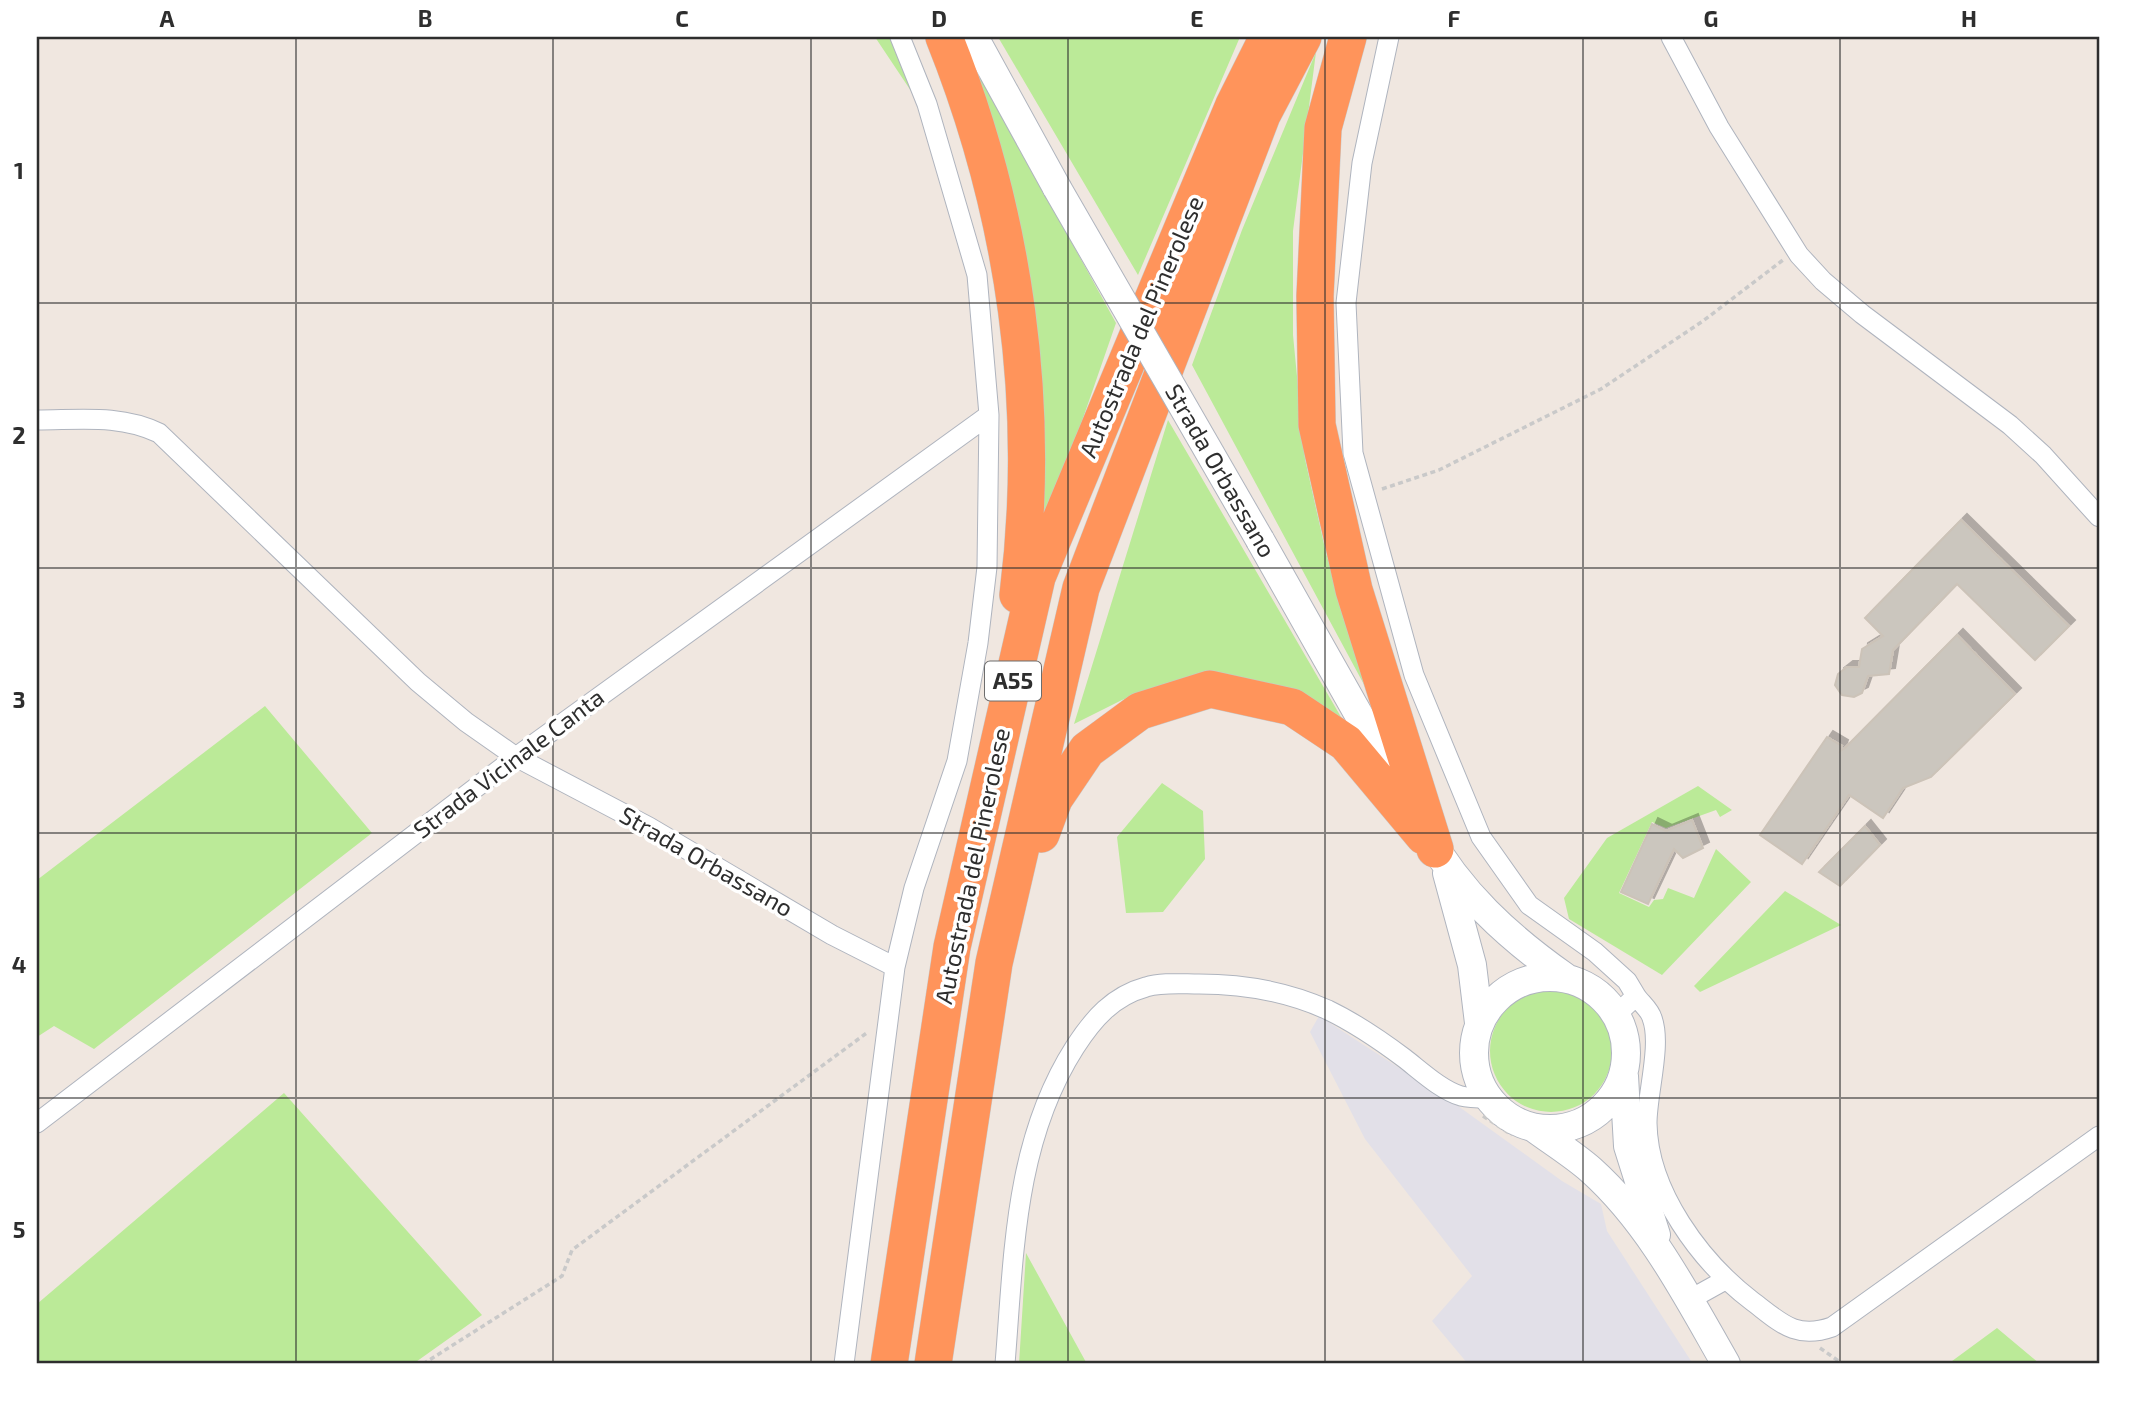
<svg xmlns="http://www.w3.org/2000/svg" width="2136" height="1401" font-family="'Exo 2',sans-serif">
<defs>
<filter id="shadow"><feDropShadow dx="6" dy="-6" stdDeviation="0" flood-color="#0004"/></filter>
</defs>
<rect width="100%" height="100%" fill="#f0e7e0"/>
<path fill="#e2e0e8" d="M1319,1016L1458,1106L1562,1181L1601,1204L1607,1231L1693,1364H1468L1432,1321L1472,1276L1365,1139L1310,1032Z"/>
<path fill="#bbea98" d="M875,37H894L913,94Z
M998,37H1240L1138,275Z
M961,41L1116,323L1082,421L1041,524C1039,432 1042,339 1025,248C1011,177 985,108 961,41Z
M1316,52L1293,231V335L1305,459L1326,553L1368,692L1192,365L1242,230Z
M1168,420L1348,729L1190,676L1122,700L1074,724Z
M265,706L372,833L94,1049L54,1026L37,1037V880Z
M1162,783L1203,811L1205,859L1163,912L1126,913L1117,837Z
M1698,786L1732,810L1720,817L1716,810L1666,828L1652,822L1619,893L1649,907L1654,900L1663,899L1668,888L1694,898L1716,849L1751,882L1662,975L1569,919L1564,898L1607,838Z
M1785,891L1841,925L1700,992L1694,986Z
M1490 1051a61 61 0 1 1 122 0a61 61 0 1 1-122 0Z
M284,1093L482,1315L413,1364H37V1304Z
M1026,1253L1087,1364H1019Z
M1997,1328L2040,1364H1948Z"/>
<path fill="#cbc6be" stroke="#ccc3b8" stroke-width="2" filter="url(#shadow)" d="M1961,520L2069,626L2035,660L1957,584L1893,650L1889,674L1868,676L1862,693L1854,697L1842,695L1835,685L1838,674L1847,667H1859L1862,649L1883,636L1865,618Z
M1957,635L2015,694L1931,777L1903,788L1883,818L1849,795L1802,864L1760,835L1827,737L1842,746L1840,751L1845,748Z
M1692,820L1703,848L1683,858L1674,849L1648,904L1621,892L1652,824L1666,831Z
M1865,826L1880,845L1840,886L1819,872Z"/>
<g fill="none" stroke-linecap="round" stroke-linejoin="round">
<defs>
<path id="minor" d="M1389,37L1362,163L1346,303L1353,453L1414,675L1481,837L1529,905L1595,952L1627,981L1636,996L1617,1014
M1671,37L1719,127L1799,255L1823,281L1862,314L2010,425L2043,455L2099,517
M37,420C79,420 120,414 159,433L418,682L466,722L516,757L649,827L832,935L895,967
M1636,996C1641,1003 1650,1010 1652,1018C1662,1044 1647,1094 1647,1123C1648,1192 1701,1262 1752,1301C1780,1322 1795,1340 1832,1327L2099,1136
M37,1123L516,757L989,415
M1689,1300L1725,1280
M844,1364L895,967L914,888L957,761L978,643L987,567L989,415L977,275L927,104L900,37
M1005,1364C1014,1255 1014,1142 1075,1047C1093,1019 1113,996 1146,987C1162,982 1182,984 1199,984C1245,984 1286,991 1328,1010C1355,1023 1380,1040 1404,1058C1421,1071 1441,1090 1461,1096C1469,1098 1480,1098 1488,1098"/>
<path id="secondary" d="M974,37L1057,188
M1260,540L1403,793
M1425,831C1460,893 1507,936 1565,977
M1447,873L1472,965L1479,1023
M1474 1053a76 76 0 1 1 152 0a76 76 0 1 1-152 0Z
M1624,1076L1628,1146L1656,1235
M1534,1128C1553,1142 1574,1155 1591,1170C1650,1223 1687,1296 1726,1364"/>
<path id="motorway" d="M944,37C1015,214 1042,405 1018,595
M1348,37L1323,128L1315,296L1317,425L1354,590L1435,849
M1041,834L1054,799L1087,750L1140,711L1210,689L1292,707L1346,743L1424,836
M889,1364L952,947L1037,577L1234,105L1268,37
M933,1364L994,963L1081,588L1262,115L1303,37"/>
</defs>
<use href="#minor" stroke="#afb4be" stroke-width="21"/>
<use href="#secondary" stroke="#afb4be" stroke-width="30"/>
<use href="#motorway" stroke="#c9c9c9" stroke-width="38"/>
<path stroke="#c9c9c9" stroke-width="3.5" stroke-dasharray="5 3.5" stroke-linecap="butt" d="M1382,489L1439,470L1601,389L1703,321L1783,260
M1483,1116L1512,1135
M1820,1348L1843,1364
M423,1364L562,1276L572,1250L868,1032"/>
<use href="#minor" stroke="#fff" stroke-width="19"/>
<use href="#secondary" stroke="#fff" stroke-width="28"/>
<use href="#motorway" stroke="#ff945b" stroke-width="37"/>
<defs>
<path id="secondary-bridge" d="M1057,188L1260,540"/>
</defs>
<use href="#secondary-bridge" stroke="#afb4be" stroke-width="30" stroke-linecap="butt"/>
<use href="#secondary-bridge" stroke="#fff" stroke-width="28"/>
</g>
<path fill="none" stroke="#2e2e2e" stroke-width="2" stroke-opacity="0.55" d="M296,37V1364M553,37V1364M811,37V1364M1068,37V1364M1325,37V1364M1583,37V1364M1840,37V1364M37,303H2099M37,568H2099M37,833H2099M37,1098H2099"/>
<g text-anchor="middle" stroke-width="7" stroke-linejoin="round" paint-order="stroke">
<rect fill="#fff" stroke="#6d6d6d" stroke-width="2" x="985" y="661.5" width="56" height="39" rx="5"/>
<g font-size="23" font-weight="bold" fill="#2e2e2e">
<text x="1013" y="689">A55</text>
</g>
<g font-size="24" fill="#2e2e2e" stroke="#fff">
<text transform="translate(1142 327) rotate(-67)" y="8">Autostrada del Pinerolese</text>
<text transform="translate(1220 471) rotate(60)" y="8">Strada Orbassano</text>
<text transform="translate(509 764) rotate(-37)" y="8">Strada Vicinale Canta</text>
<text transform="translate(706 862) rotate(30)" y="8">Strada Orbassano</text>
<text transform="translate(973 866) rotate(-78)" y="8">Autostrada del Pinerolese</text>
</g>
</g>
<rect width="2136" height="1401" fill="none" stroke="#ffffff" stroke-width="77"/>
<rect x="38" y="38" width="2060" height="1324" fill="none" stroke="#2e2e2e" stroke-width="2.5"/>
<g font-size="23" text-anchor="middle" font-weight="bold" fill="#2e2e2e">
<text x="167" y="27">A</text>
<text x="425" y="27">B</text>
<text x="682" y="27">C</text>
<text x="939" y="27">D</text>
<text x="1197" y="27">E</text>
<text x="1454" y="27">F</text>
<text x="1711" y="27">G</text>
<text x="1969" y="27">H</text>
<text x="19" y="179">1</text>
<text x="19" y="444">2</text>
<text x="19" y="708">3</text>
<text x="19" y="973">4</text>
<text x="19" y="1238">5</text>
</g>
</svg>
